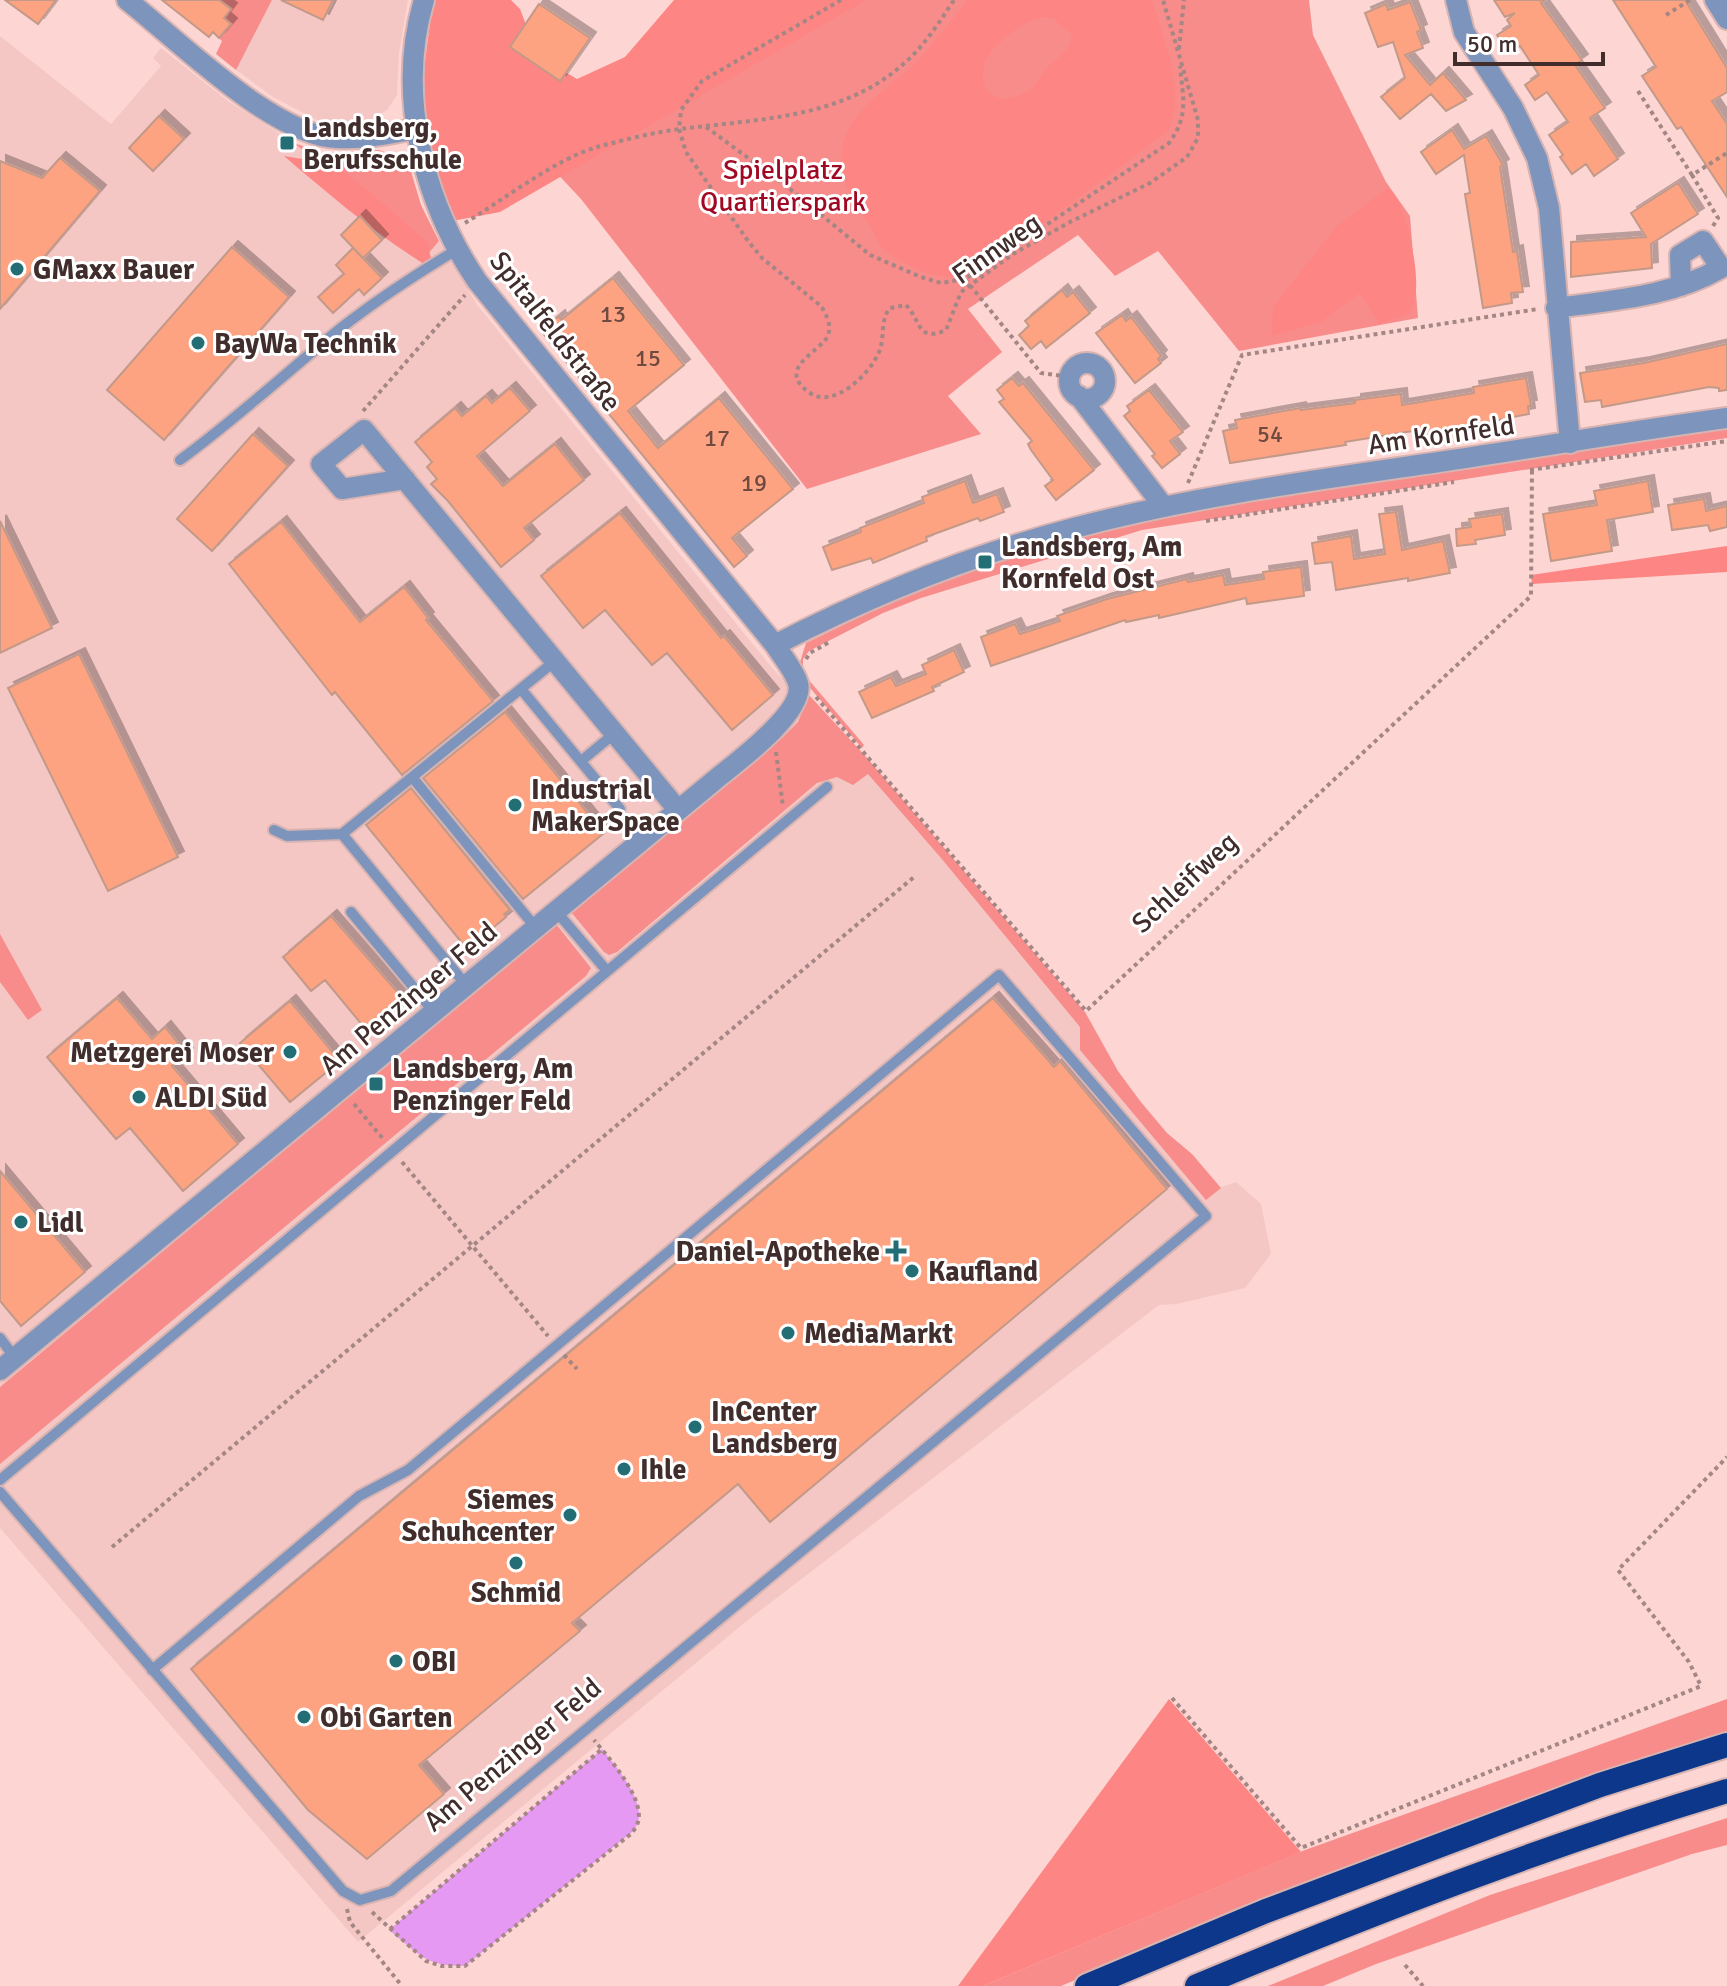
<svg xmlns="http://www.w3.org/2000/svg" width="1727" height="1986" font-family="Signika,sans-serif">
<defs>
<filter id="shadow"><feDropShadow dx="6" dy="-6" stdDeviation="0" flood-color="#0004"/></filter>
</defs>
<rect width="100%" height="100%" fill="#fdd6d4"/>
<path fill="#f4c7c5" d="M272,0H408L399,53L397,95L387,110L372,119L354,123L319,121L273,97L236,70Z
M0,36L111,124L161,66L153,58L161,48L228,101L294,143L429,253L439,241L478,306L774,670L817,712L1085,1012L1118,1072L1165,1133L1219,1188L1236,1182L1261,1204L1271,1254L1245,1288L1177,1304L1159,1305L748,1620L358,1942L0,1528Z"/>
<path fill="#f88c8a" d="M219,0H272L236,70L216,54L222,41L219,38L230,24L224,19L231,9Z
M821,0H1309L1313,35L1386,182L1410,216L1418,318L1239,351L1158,251L1115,276L1078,235L968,309L1002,352L948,396L981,434L807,489L581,199L550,166Z
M294,143L323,153L379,150L403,159L410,168L421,205L439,241L429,253Z
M1727,428V438L1142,530L921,598L883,613L809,651L803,659V681L800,662L806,643L907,594L986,564L1027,550L1182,511L1569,450Z
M808,679L864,745L862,748L810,688Z
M809,695L867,758L1085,1012L1118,1071L1140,1101L1167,1133L1192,1154L1221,1188L1206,1200L1080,1050V1027L941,858L868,774L853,785L837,777L817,783L617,952L609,955L604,952L571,912L783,737L798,722Z
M556,924L591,968L586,976L0,1464V1387Z
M0,934L42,1010L28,1020L0,982Z
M1727,1699V1733L1261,1901L1061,1986H983L1305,1850Z
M1727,1818V1845L1692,1854L1376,1964L1323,1986H1268L1490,1895Z"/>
<path fill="#fd8583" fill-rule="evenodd" d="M433,0H511L520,9L538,56L577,79L625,57L674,0H866L500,212L452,221L432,175L421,92Z
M968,0H1152C1163,39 1188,94 1168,131C1113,172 1058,215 1000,252C987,260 972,273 957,276C937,281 886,260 878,241C868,218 849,202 844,177C831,120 878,98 913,65C933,45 950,22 968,0ZM1045,17L1054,19L1072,35C1071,52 1057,57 1047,68C1041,74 1038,83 1032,88C1025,95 1012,98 1003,98C981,98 978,69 989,55C1000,39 1026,19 1045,17Z
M284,156L333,164L365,188L427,242L434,270C380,238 332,197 284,156Z
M1388,188C1406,201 1418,267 1416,289C1416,297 1412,306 1409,314L1379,324L1360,293L1321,322L1272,336L1273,307L1338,225Z
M1727,546V572L1532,584L1531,575Z
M1169,1699L1301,1852L983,1986H958Z"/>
<path fill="#e699f2" d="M602,1749C615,1765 645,1800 638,1822C637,1826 634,1830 631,1833L465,1966C424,1966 419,1954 389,1930Z"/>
<path fill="#fda381" stroke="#c39989" stroke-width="2" filter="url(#shadow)" d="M5,0H56L38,24Z
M162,0H219L231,9L224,18L231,24L219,38L213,32L209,37Z
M281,0H333L323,20Z
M1494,0H1545L1541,3L1582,60L1575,65L1605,108L1590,118L1618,159L1594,176L1586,164L1572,174L1560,157L1563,155L1549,135L1568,122L1547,92L1535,100L1525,85L1539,75L1520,46L1509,54L1497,35L1511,26L1507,20L1515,13L1505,17Z
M1613,0H1685L1727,68V92L1712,101L1727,124V197L1681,127L1677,129L1642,76L1656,67Z
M1410,2L1421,30L1417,32L1423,48L1405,55L1430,85L1443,73L1466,100L1446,111L1431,94L1400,119L1381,97L1405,78L1393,42L1378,47L1365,13L1386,4L1388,10Z
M539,4L590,38L560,81L510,47Z
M159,116L184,139L153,171L129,148Z
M1452,130L1464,149L1486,136L1503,165L1500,167L1513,252L1517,251L1523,292L1511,293L1512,303L1483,308L1465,194L1470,193L1464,155L1436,174L1421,152Z
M60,158L100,191L0,309V161L42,178Z
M1678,183L1698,214L1651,244L1652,268L1571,277V242L1646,237L1631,213Z
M360,216L382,240L363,258L341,235Z
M232,247L289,297L164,440L107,390Z
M353,248L382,278L364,295L359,289L333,313L318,297L344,274L336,265Z
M613,278L684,365L628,411L658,448L719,398L793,489L732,538L747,556L734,567L541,331L559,316L561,320Z
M1062,290L1067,297L1073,292L1090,313L1046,348L1041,341L1031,349L1019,335L1029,326L1025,321Z
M1122,315L1126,321L1131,317L1161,356L1158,359L1161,363L1135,383L1096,333Z
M1727,344V390L1719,391V388L1709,387L1602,407L1601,400L1585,402L1580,373L1644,363Z
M1012,378L1019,386L1023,383L1094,470L1056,500L1045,486L1053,480L1031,450L1028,444L1032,441L999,402L1004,399L997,390Z
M1526,378L1531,406H1528L1529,414L1423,435L1422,430L1406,432L1345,442L1346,445L1230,463L1223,431L1237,428L1235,420L1300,408L1301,410L1355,403V400L1401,394L1402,405L1474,393L1473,387Z
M510,388L530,411L477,456L503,486L555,444L584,480L524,528L534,540L501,567L448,501L431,484L437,479L427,467L432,462L415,442L455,408L462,416L486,396L492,403Z
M1149,390L1183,432L1170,441L1180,454L1162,468L1152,456L1155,454L1124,416L1130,411L1127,406Z
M253,434L288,466L212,551L177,519Z
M965,481L973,503L997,494L1004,512L980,521L978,518L926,537L927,541L873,563L871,558L832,570L823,547L861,532L860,528L924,503L922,497Z
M1648,481L1653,512L1607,520L1612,551L1551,561L1543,514L1597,505L1594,491Z
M1704,499L1706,511L1727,506V527L1710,531L1708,525L1672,530L1668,505Z
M1396,512L1402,550L1443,541L1450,573L1408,581V578L1336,590L1332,562L1315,564L1312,543L1351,536L1354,559L1385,554L1379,514Z
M620,513L721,638L724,636L773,695L732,730L667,653L652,665L605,610L583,628L541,576Z
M1502,514L1505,535L1475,540L1476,544L1457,546L1456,529L1471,527L1469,519Z
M0,521L52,628L0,653Z
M281,522L360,622L404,587L428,618L426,620L493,701L402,775L335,692L332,695L229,564Z
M1301,567L1304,596L1247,604L1246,598L1159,618V615L1126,622L1125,620L991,666L981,637L1015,624L1020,634L1060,621L1057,616L1107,599L1187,579L1188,582L1223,575L1225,585L1264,579L1263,572Z
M954,650L964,672L932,687L934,691L872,718L859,692L891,677L896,686L926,674L922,665Z
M79,654L178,857L108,891L8,688Z
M505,712L604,833L523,899L423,778Z
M411,788L510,910L504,914L506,917L467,949L366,825Z
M331,916L406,1002L368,1032L325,980L311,991L283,957Z
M117,998L152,1039L165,1027L187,1054L172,1066L238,1144L183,1191L130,1128L116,1139L47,1057Z
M993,998L1054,1067L1060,1061L1167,1189L770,1522L738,1484L572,1623L580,1631L419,1765L444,1794L367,1859L308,1810L191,1669Z
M290,1001L340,1061L290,1102L240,1043Z
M0,1171L85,1272L21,1326L0,1301Z"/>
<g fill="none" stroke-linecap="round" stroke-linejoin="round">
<defs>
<path id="service" d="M180,460C236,419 287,372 341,328C378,299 418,273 458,249
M521,689L620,809
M581,761L615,733
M412,777L536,928
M274,830L287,836L342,834L466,985
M342,834L555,661
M556,911L607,971
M351,912L434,1012
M0,1338L15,1358
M0,1480L827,787
M0,1492L343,1891L360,1900L391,1891L1206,1216L999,975L408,1470L359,1496L152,1670"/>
<path id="minor" d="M127,0C177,39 273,136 337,138C363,140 390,133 417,129
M1456,0L1464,32L1513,108L1537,158L1549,208L1570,443
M1715,0L1727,19
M1556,308C1612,300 1671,297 1721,268L1703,241L1680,255L1681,286
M1069 381a18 18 0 1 1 36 0a18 18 0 1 1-36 0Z
M1079,396L1164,507
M405,479L342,489L321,464L364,430C469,556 573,683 678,810
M775,645C870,596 971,555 1074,528C1194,496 1317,480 1439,462C1535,448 1631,431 1727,418
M0,1370L721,775C741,759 806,710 798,683C794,670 782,656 775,645L477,281C423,201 396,94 424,0"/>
<path id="motorway" d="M1087,1986L1266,1911L1600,1785L1727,1745
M1197,1986C1370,1914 1547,1845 1727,1791"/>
</defs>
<use href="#service" stroke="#d7b4b2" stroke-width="14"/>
<use href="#minor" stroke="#d7b4b2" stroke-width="24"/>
<use href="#motorway" stroke="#d7b4b2" stroke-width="28"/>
<path stroke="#a48685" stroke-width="4" stroke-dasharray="4 4" stroke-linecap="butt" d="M841,0L702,81L681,110L679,129L686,152L748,241L762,258L821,306C826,314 832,325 828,335C823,351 773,368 810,393C833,409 869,375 878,354C886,339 879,321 890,308L906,305C921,320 917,343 946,330L961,292L1013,254L1070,222L1150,183L1187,157L1198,138V120L1163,0
M1666,15L1690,0
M1179,49L1184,0
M1638,91L1692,175
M706,127L785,185L870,255L921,277L941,283L965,279L1169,143C1189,116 1183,98 1180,66
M465,223C503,200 556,159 597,147C624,140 654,132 681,129C757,119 840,119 901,66C923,48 938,24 954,0
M1713,226L1718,218L1692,175L1727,153
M965,279L1041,373L1070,377
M363,411L465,295
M1530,470L1727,441
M1188,483L1242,355L1538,309
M1206,521L1454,482
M806,659L810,653L831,641
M816,697L1086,1011L1531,596L1532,467
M776,752L783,807
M354,1104L384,1140
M402,1162L548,1336
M564,1355L577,1369
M112,1547L914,877
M1172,1698L1301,1848L1701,1686L1689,1662L1618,1570L1727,1457
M347,1909L350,1922L402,1986
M372,1912L426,1961L442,1966H465L632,1833C634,1830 637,1826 638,1822C645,1798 608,1757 594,1740
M390,1929L602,1749
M1405,1965L1423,1986"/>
<use href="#service" stroke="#7d94bc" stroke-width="10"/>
<use href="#minor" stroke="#7d94bc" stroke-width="20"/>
<use href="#motorway" stroke="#0c378a" stroke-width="24"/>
</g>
<g fill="#236e74" stroke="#fff" stroke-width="3">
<rect x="279" y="135" width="16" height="16" rx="4"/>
<circle cx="17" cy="269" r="8"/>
<circle cx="198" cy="343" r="8"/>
<rect x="977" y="554" width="16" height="16" rx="4"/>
<circle cx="515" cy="805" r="8"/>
<circle cx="290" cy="1052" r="8"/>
<rect x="368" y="1076" width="16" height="16" rx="4"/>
<circle cx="139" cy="1097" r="8"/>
<circle cx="21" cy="1222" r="8"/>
<path d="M892 1239h8v8h8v8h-8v8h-8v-8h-8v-8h8z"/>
<circle cx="912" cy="1271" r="8"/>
<circle cx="788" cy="1333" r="8"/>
<circle cx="695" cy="1427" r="8"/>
<circle cx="624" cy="1469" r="8"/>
<circle cx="570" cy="1515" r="8"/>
<circle cx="516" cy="1563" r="8"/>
<circle cx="396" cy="1661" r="8"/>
<circle cx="304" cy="1717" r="8"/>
</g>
<g text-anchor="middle" stroke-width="6" stroke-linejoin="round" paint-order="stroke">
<g font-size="24" fill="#6f4a41">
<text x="613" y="322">13</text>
<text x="648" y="366">15</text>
<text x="1270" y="442">54</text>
<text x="717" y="446">17</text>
<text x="754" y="491">19</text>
</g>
<g font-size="28" font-weight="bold" fill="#402d2c" stroke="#fff" text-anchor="start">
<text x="303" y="137">Landsberg,<tspan x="303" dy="32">Berufsschule</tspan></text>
<text x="33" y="279">GMaxx Bauer</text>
<text x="214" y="353">BayWa Technik</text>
<text x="1001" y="556">Landsberg, Am<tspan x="1001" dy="32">Kornfeld Ost</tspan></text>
<text x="531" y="799">Industrial<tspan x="531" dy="32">MakerSpace</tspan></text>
<text x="274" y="1062" text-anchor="end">Metzgerei Moser</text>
<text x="392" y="1078">Landsberg, Am<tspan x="392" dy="32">Penzinger Feld</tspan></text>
<text x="155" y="1107">ALDI Süd</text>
<text x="37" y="1232">Lidl</text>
<text x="880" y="1261" text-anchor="end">Daniel-Apotheke</text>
<text x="928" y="1281">Kaufland</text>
<text x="804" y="1343">MediaMarkt</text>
<text x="711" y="1421">InCenter<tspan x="711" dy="32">Landsberg</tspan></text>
<text x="640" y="1479">Ihle</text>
<text x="554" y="1509" text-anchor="end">Siemes<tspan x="554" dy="32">Schuhcenter</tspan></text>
<text x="516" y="1602" text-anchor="middle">Schmid</text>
<text x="412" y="1671">OBI</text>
<text x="320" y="1727">Obi Garten</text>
</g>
<g font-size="28" fill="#a00924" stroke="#fff">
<text x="783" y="179">Spielplatz<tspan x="783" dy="32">Quartierspark</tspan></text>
</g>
<g font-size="28" fill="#402d2c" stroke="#fff">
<text transform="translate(996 248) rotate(-35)" y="10">Finnweg</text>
<text transform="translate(556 331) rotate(52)" y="10">Spitalfeldstraße</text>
<text transform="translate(1441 434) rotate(-8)" y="10">Am Kornfeld</text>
<text transform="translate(1184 882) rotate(-43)" y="10">Schleifweg</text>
<text transform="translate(408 998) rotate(-40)" y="10">Am Penzinger Feld</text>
<text transform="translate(512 1754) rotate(-40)" y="10">Am Penzinger Feld</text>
</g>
</g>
<path d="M1455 52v12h148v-12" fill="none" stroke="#402d2c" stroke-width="4"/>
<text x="1467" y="52" font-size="24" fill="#402d2c" stroke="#ffffff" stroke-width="6" paint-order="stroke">50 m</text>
</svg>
